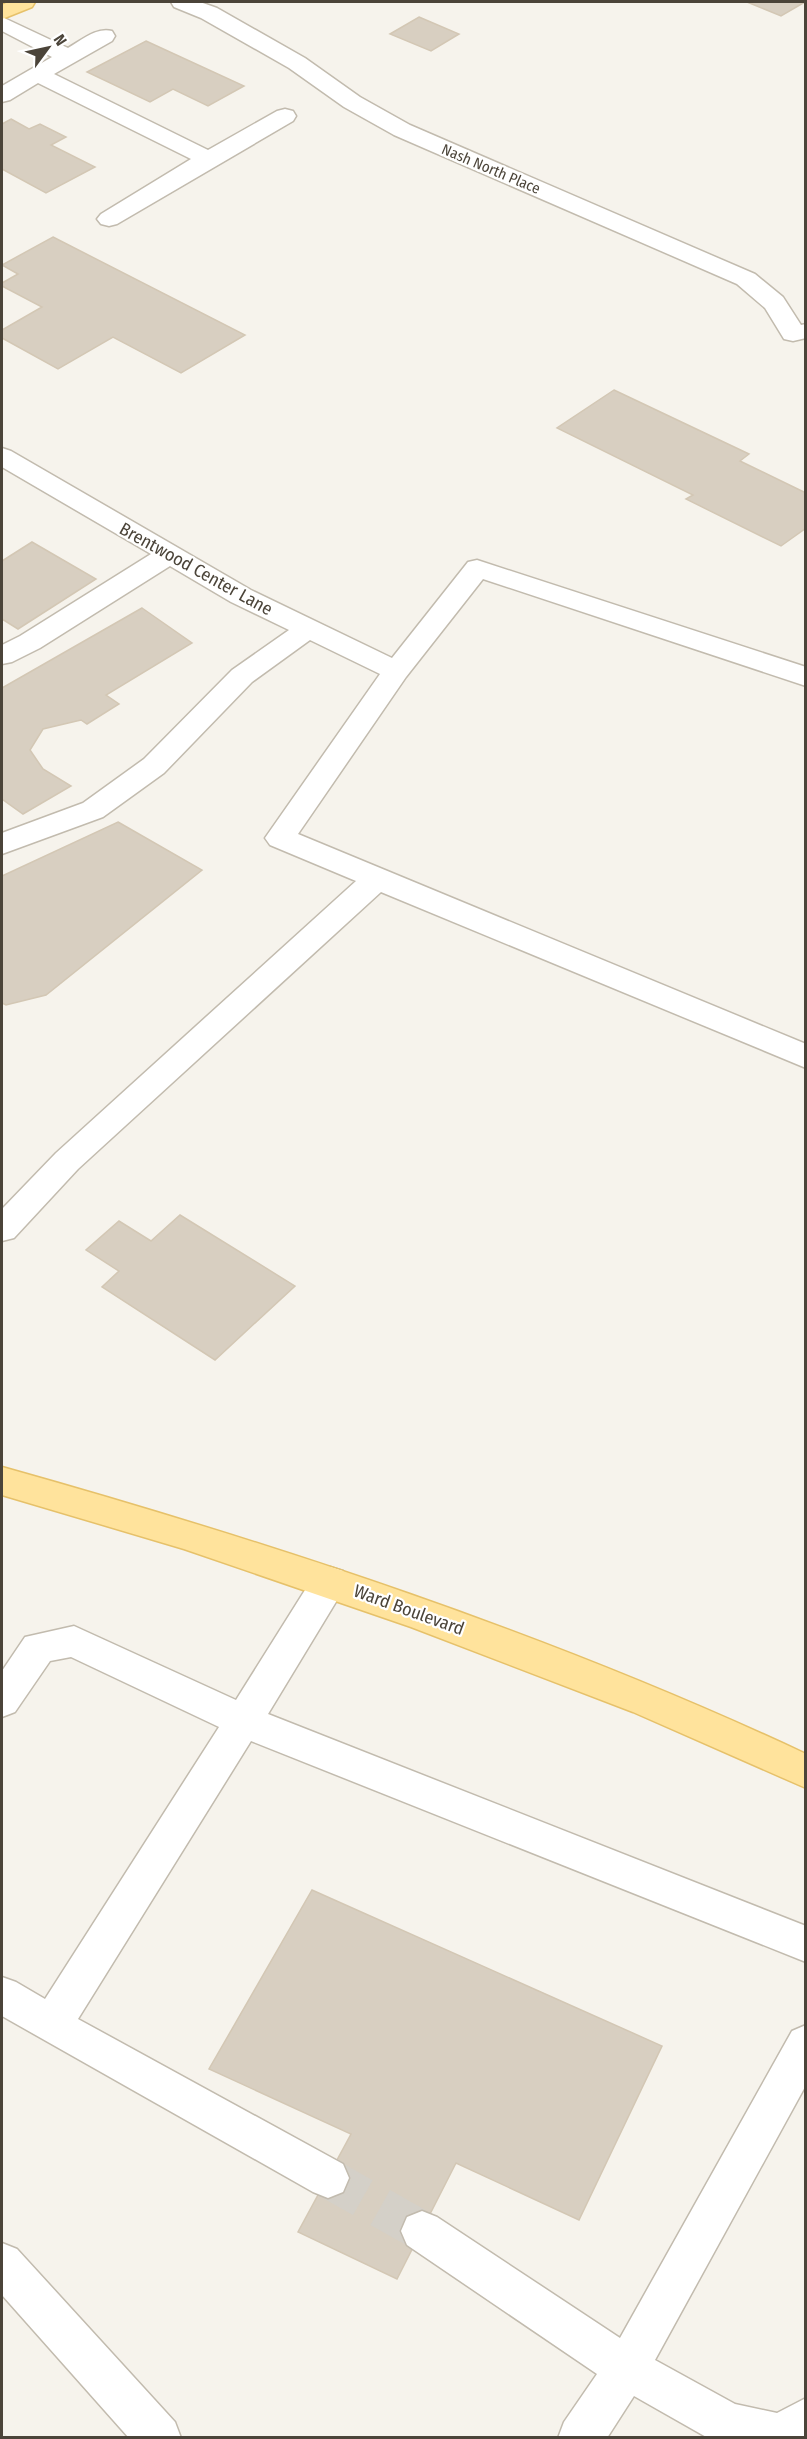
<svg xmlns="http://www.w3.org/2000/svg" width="807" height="2439" font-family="'Fira Sans Condensed',sans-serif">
<rect width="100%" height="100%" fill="#f6f3ec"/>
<path fill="#d8cfc1" stroke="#d3c7b4" stroke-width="1.5" d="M747,2H805L781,16Z
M419,17L459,34L431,51L390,34Z
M146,41L244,86L208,106L173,89L150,102L87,72Z
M11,119L29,129L40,124L66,137L51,145L95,167L46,193L2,169V124Z
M53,237L245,335L181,373L113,337L58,369L2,338V330L42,307L2,286V283L18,274L2,265Z
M614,390L749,454L740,461L806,493V528L781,546L686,499L693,495L557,428Z
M32,542L96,579L18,629L2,619V561Z
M142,608L192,643L106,695L119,704L87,724L81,720L43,729L30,750L43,769L71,786L23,814L2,799V688Z
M118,822L202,870L46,995L6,1005L2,1003V876Z
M180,1215L295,1286L215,1360L102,1287L119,1271L86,1250L119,1221L151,1241Z
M312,1890L662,2046L579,2220L456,2163L397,2279L298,2232L351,2134L209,2069Z"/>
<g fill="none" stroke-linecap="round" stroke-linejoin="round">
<path stroke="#d4d0c8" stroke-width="40" stroke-dasharray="40 20" stroke-linecap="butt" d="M328,2178L422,2231"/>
<defs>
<path id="minor" d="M171,2H200L217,8L305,58L360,97L410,125L755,274L783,297L801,325L806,324V338L793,341L784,339L765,308L737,284L394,135L344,107L289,68L201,18L174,7Z
M2,17L68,48C82,40 96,27 112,31L115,36L112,41L54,74L208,150L277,111L285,109L293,111L296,116L293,121L117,224L109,226L101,224L97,219L101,214L191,159L38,83L10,100L2,102V86L52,57L2,31Z
M2,448L11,451L251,590L392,658L468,562L477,560L806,667V686L483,579L406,677L298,834L806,1044V1068L381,892L78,1169L14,1238L2,1241V1209L56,1153L356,881L270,845L265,838L380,674L310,640L252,682L164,773L103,817L2,854V833L83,803L144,759L232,670L289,630L231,602L170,566L40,648L12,662L2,664V645L20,636L151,554L2,467Z
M330,1567L343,1571L348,1582L268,1714L806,1926V1962L251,1741L78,2019L343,2164L349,2178L343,2192L328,2198L313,2192L2,2016V1977L16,1982L45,1999L219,1727L71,1657L50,1661L15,1712L2,1717V1671L25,1637L74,1626L236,1700L317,1571Z
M806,2025V2085L655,2360L735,2404L777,2413L806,2398V2438H708L634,2396L607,2438H558L564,2422L597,2374L407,2245L401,2231L407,2217L422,2211L437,2217L620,2338L792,2031Z
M2,2243L17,2249L175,2422L181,2438H129L2,2295Z"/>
<path id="major" d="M8,2H35L32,7L2,19V5Z
M2,1467C273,1543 550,1634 806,1754V1788L633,1712L411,1627L184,1549L2,1495Z"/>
</defs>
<use href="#minor" stroke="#c2bbae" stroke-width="3"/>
<use href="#major" stroke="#e6c16a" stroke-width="3"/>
<use href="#minor" fill="#fff" fill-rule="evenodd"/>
<use href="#major" fill="#ffe39c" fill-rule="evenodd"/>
</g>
<g text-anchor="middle" stroke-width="4.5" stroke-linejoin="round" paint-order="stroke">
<g font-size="15" fill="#4b4439" stroke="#fff">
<text transform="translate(491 169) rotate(23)" y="5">Nash North Place</text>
</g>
<g font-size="18" fill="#4b4439" stroke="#fff">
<text transform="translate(196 569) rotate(29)" y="6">Brentwood Center Lane</text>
<text transform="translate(409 1610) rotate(20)" y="6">Ward Boulevard</text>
</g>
</g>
<rect width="807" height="2439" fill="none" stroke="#4b4439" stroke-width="6"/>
<g transform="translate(48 48) rotate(57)" stroke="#ffffff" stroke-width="4.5" paint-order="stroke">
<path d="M0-4.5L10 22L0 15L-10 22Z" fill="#4b4439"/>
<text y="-9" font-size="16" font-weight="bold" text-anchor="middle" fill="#4b4439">N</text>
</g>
</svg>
